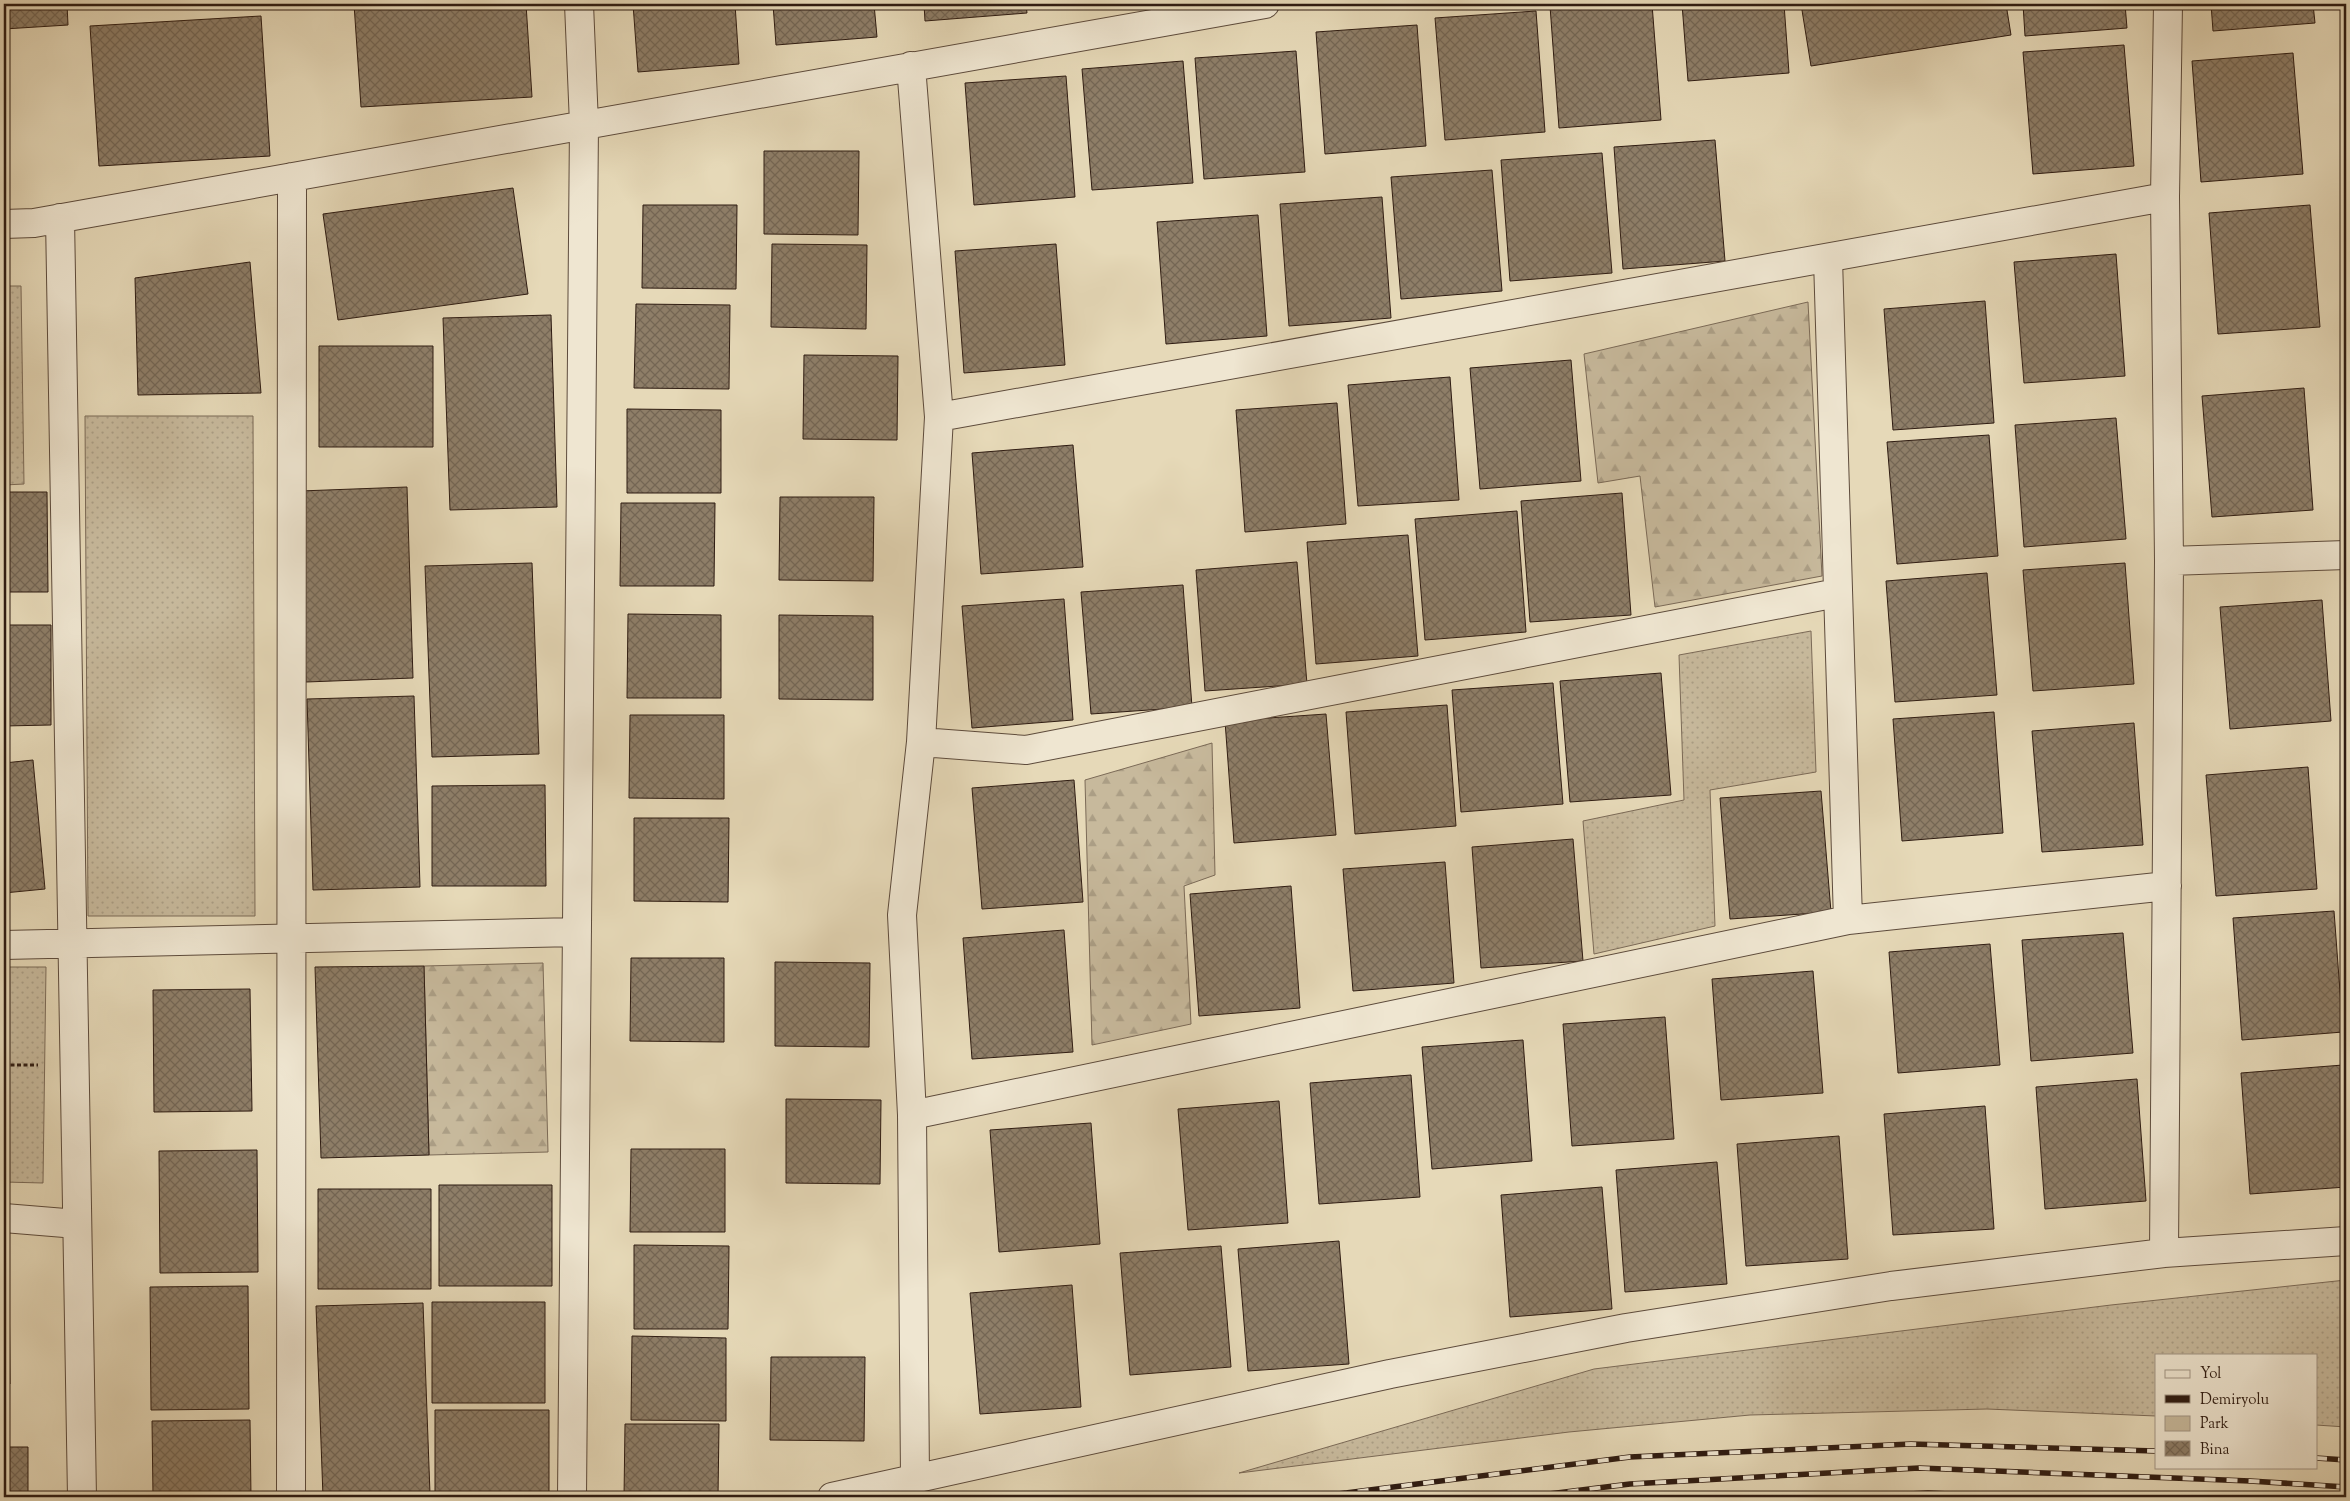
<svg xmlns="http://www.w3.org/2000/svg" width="2350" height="1501" viewBox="0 0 2350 1501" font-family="'Sorts Mill Goudy',serif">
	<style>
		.green { fill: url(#green-dots); stroke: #7b6a57 }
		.forest { fill: url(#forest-firs); stroke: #7b6a57 }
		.building { fill: url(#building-cross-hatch); stroke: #2f1c12 }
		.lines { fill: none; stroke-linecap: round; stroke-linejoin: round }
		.street-casing { stroke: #5d4b3c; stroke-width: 30 }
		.path { stroke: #2f1c12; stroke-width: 3; stroke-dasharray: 4 2.5; stroke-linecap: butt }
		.street { stroke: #efe6d1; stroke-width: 28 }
		.rail-casing { stroke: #2f1c12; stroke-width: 5.5 }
		.rail { stroke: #efe6d1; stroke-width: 4; stroke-dasharray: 11; stroke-linecap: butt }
	</style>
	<defs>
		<pattern id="green-dots" width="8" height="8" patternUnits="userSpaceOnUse" patternTransform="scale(1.25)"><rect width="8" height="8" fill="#c7b99c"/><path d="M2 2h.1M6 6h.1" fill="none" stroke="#ab9e85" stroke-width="1.8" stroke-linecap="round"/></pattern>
		<pattern id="forest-firs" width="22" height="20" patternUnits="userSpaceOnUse" patternTransform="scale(1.25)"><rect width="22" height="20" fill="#c7b99c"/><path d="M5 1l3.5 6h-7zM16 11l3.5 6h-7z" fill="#ab9e85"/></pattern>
		<pattern id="building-cross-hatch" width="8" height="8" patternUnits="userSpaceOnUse" patternTransform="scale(1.25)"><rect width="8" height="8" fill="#8e7e68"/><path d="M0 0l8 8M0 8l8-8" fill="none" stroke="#746654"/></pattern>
	</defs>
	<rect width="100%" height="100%" fill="#e6d9b8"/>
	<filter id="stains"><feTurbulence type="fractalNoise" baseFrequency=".004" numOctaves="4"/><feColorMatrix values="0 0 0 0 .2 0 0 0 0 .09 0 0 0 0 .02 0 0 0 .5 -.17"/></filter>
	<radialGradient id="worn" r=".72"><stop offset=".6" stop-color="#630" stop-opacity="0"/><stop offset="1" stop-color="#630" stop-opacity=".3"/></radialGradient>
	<path class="green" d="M4,286H21L24,484L4,485Z
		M85,416H253L255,916H88Z
		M1811,631L1816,772L1710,790L1715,926L1594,954L1583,821L1684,800L1679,655Z
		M4,967H46L43,1183L4,1182Z
		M2346,1280V1427L2316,1425V1355H2156V1416L1987,1409L1750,1415L1569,1432L1239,1473L1594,1369L2111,1305Z"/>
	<path class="forest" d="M1808,302L1822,576L1655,607L1640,476L1598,483L1584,354Z
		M1212,743L1215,875L1184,886L1191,1024L1092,1045L1085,780Z
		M543,963L548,1152L429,1155L424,966Z"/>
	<path class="building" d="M4,4H67L68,25L4,29Z
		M354,4H526L532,97L361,107Z
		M633,4H735L739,64L638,72Z
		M773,4H874L877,37L776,45Z
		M924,4H1026L1027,13L925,21Z
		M1584,4H1652L1661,120L1559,128L1550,6Z
		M1682,4H1784L1789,73L1688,81Z
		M1801,4H2006L2011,35L1811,66Z
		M2023,4H2125L2127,28L2025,36Z
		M2211,4H2313L2315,23L2213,31Z
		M1536,11L1545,132L1445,140L1435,18Z
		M261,16L270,156L99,166L90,26Z
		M1417,25L1426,146L1325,154L1316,32Z
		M2124,45L2134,166L2033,174L2023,52Z
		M1296,51L1305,172L1204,179L1195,58Z
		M2293,53L2303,174L2201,182L2192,61Z
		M1183,61L1193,183L1092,190L1082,69Z
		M2341,68H2346V140Z
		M1066,76L1075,197L974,205L965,83Z
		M1715,140L1725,261L1623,269L1614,147Z
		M764,151H859L858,235L764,234Z
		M1602,153L1612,273L1510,281L1501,160Z
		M1492,170L1502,291L1401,299L1391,177Z
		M513,188L528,294L338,320L323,214Z
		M1382,197L1391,318L1289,326L1280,204Z
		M643,205H737L736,289L642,288Z
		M2310,205L2320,327L2218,334L2209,213Z
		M1258,215L1267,336L1166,344L1157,222Z
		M772,244L867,245L866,329L771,327Z
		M1056,244L1065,365L964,373L955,251Z
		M2116,254L2125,376L2024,383L2014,262Z
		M250,262L261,393L138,395L135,278Z
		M1985,301L1994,423L1893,430L1884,309Z
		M636,304L730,305L729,389L634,388Z
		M551,315L557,507L450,510L443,318Z
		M319,346H433V447H319Z
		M804,355L898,356L897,440L803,439Z
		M1571,360L1581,481L1480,489L1470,368Z
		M1450,377L1459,500L1358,506L1348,385Z
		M2304,388L2313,510L2212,517L2202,396Z
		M1337,403L1346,524L1245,532L1236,410Z
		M627,409L721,410V493H627Z
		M2116,418L2126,539L2024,547L2015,425Z
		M1989,435L1998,556L1897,564L1887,442Z
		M1073,445L1083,567L981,574L972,453Z
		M407,487L413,678L306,682L300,491Z
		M4,492H47L48,592H4Z
		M1622,493L1631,615L1530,622L1521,501Z
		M780,497H874L873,581L779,580Z
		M621,503H715L714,586H620Z
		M1517,511L1526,632L1425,640L1415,519Z
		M1408,535L1418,656L1316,664L1307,542Z
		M1297,562L1307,684L1205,691L1196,570Z
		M532,563L539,754L432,757L425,566Z
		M2125,563L2134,684L2033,691L2023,570Z
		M1987,573L1997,695L1895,702L1886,581Z
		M1183,585L1192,707L1091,714L1081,592Z
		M1064,599L1073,720L972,728L962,606Z
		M2322,600L2331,721L2230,729L2220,607Z
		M628,614L721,615V698H627Z
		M779,615L873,616V700L779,699Z
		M4,625H51V725L4,726Z
		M1661,673L1671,795L1570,802L1560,681Z
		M1553,683L1563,804L1461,812L1452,690Z
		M414,696L420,887L313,890L307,699Z
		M1447,705L1456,826L1355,834L1346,712Z
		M1994,712L2003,833L1902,841L1893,719Z
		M1326,714L1336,835L1234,843L1225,721Z
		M630,715H724V799L629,798Z
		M2134,723L2143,845L2042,852L2032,731Z
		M33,760L45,889L4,893V763Z
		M2308,767L2317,889L2216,896L2206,775Z
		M1074,780L1083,902L982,909L972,788Z
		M545,785L546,886H432V786Z
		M1821,791L1831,912L1730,919L1720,798Z
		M634,818H729L728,902L634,901Z
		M1573,839L1583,961L1481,968L1472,847Z
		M1445,862L1454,983L1353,991L1343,869Z
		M1291,886L1300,1008L1199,1016L1190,894Z
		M2334,911L2343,1032L2242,1040L2233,918Z
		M1064,930L1073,1052L972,1059L963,938Z
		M2123,933L2133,1053L2031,1061L2022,940Z
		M1990,944L2000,1065L1898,1073L1889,952Z
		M631,958H724V1042L630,1041Z
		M775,962L870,963L869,1047L775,1046Z
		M424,966L429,1155L321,1158L315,967Z
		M1813,971L1823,1093L1721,1100L1712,979Z
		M250,989L252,1111L154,1112L153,990Z
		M1665,1017L1674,1139L1572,1146L1563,1024Z
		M1523,1040L1532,1161L1432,1169L1422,1047Z
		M2343,1065L2346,1114V1187L2250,1194L2241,1073Z
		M1411,1075L1420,1197L1319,1204L1310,1083Z
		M2137,1079L2146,1201L2045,1209L2036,1087Z
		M786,1099L881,1100L880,1184L786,1183Z
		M1279,1101L1288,1223L1188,1230L1178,1109Z
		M1985,1106L1994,1229L1893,1235L1884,1114Z
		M1091,1123L1100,1244L999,1252L990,1130Z
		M1839,1136L1848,1259L1746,1266L1737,1144Z
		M631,1149H725V1232H630Z
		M257,1150L258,1272L160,1273L159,1151Z
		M1717,1162L1727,1284L1625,1292L1616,1170Z
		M439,1185H552V1286H439Z
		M1602,1187L1612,1309L1510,1317L1501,1195Z
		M318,1189H431V1289H318Z
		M1339,1241L1349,1364L1248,1371L1238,1249Z
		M634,1245L729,1246L728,1329H634Z
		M1221,1246L1231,1367L1130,1375L1120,1253Z
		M4,1262H9L10,1384H4Z
		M1072,1285L1081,1407L980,1414L970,1293Z
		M248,1286L249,1409L151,1410L150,1287Z
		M432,1302H545V1403H432Z
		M423,1303L430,1494L323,1497L316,1306Z
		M632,1336L726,1338V1421L631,1420Z
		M771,1357H865L864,1441L770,1440Z
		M435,1410H549V1497H435Z
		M250,1420L251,1497H153L152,1421Z
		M625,1424H719L718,1497H624Z
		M4,1447H28V1497H4Z"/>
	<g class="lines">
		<defs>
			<path id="street" d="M911,66L939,417L921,742L902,915L912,1115L915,1478
				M60,218L82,1497
				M4,224L34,223L1265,4
				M1828,259L1848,920
				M939,417L2165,197
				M2169,561L2346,555
				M921,742L1026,750L1837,593
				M4,945L577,932
				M912,1115L1848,920L2167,886
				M4,1218L77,1224
				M2164,1253L2169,561L2165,197L2168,4
				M291,1497L292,177
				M572,1497L584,124L579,4
				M832,1497L1390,1374L1626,1328L1891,1286L2164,1253L2346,1241"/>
		</defs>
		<use href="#street" class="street-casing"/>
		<path class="path" d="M4,1065H38"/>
		<use href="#street" class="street"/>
		<defs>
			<path id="rail" d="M2316,1458L2346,1460
				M1314,1497L1630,1457L1911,1444L2156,1451
				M1524,1497L1630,1484L1919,1468L2250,1481L2346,1487
				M1851,1497L1928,1493L2017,1497"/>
		</defs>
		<use href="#rail" class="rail-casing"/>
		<use href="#rail" class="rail"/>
	</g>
	<rect width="2350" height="1501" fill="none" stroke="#e6d9b8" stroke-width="20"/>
	<rect x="5" y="5" width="2340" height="1491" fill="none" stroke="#2f1c12" stroke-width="2.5"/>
	<rect x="10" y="10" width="2330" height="1481" fill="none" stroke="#2f1c12"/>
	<rect x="2155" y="1354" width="162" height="115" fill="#efe6d1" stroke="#a29585"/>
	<rect x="2165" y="1370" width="25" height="8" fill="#efe6d1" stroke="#a29585"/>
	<text x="2200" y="1378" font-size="15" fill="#2f1c12">Yol</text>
	<rect x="2165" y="1395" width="25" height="8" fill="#2f1c12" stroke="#a29585"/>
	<text x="2200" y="1404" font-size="15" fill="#2f1c12">Demiryolu</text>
	<rect x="2165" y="1416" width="25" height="15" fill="#c7b99c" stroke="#a29585"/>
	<text x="2200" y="1428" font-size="15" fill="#2f1c12">Park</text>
	<rect x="2165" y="1441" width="25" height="15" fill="url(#building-cross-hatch)" stroke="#a29585"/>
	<text x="2200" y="1454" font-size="15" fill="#2f1c12">Bina</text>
	<rect width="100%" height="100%" filter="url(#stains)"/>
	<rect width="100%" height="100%" fill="url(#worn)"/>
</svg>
